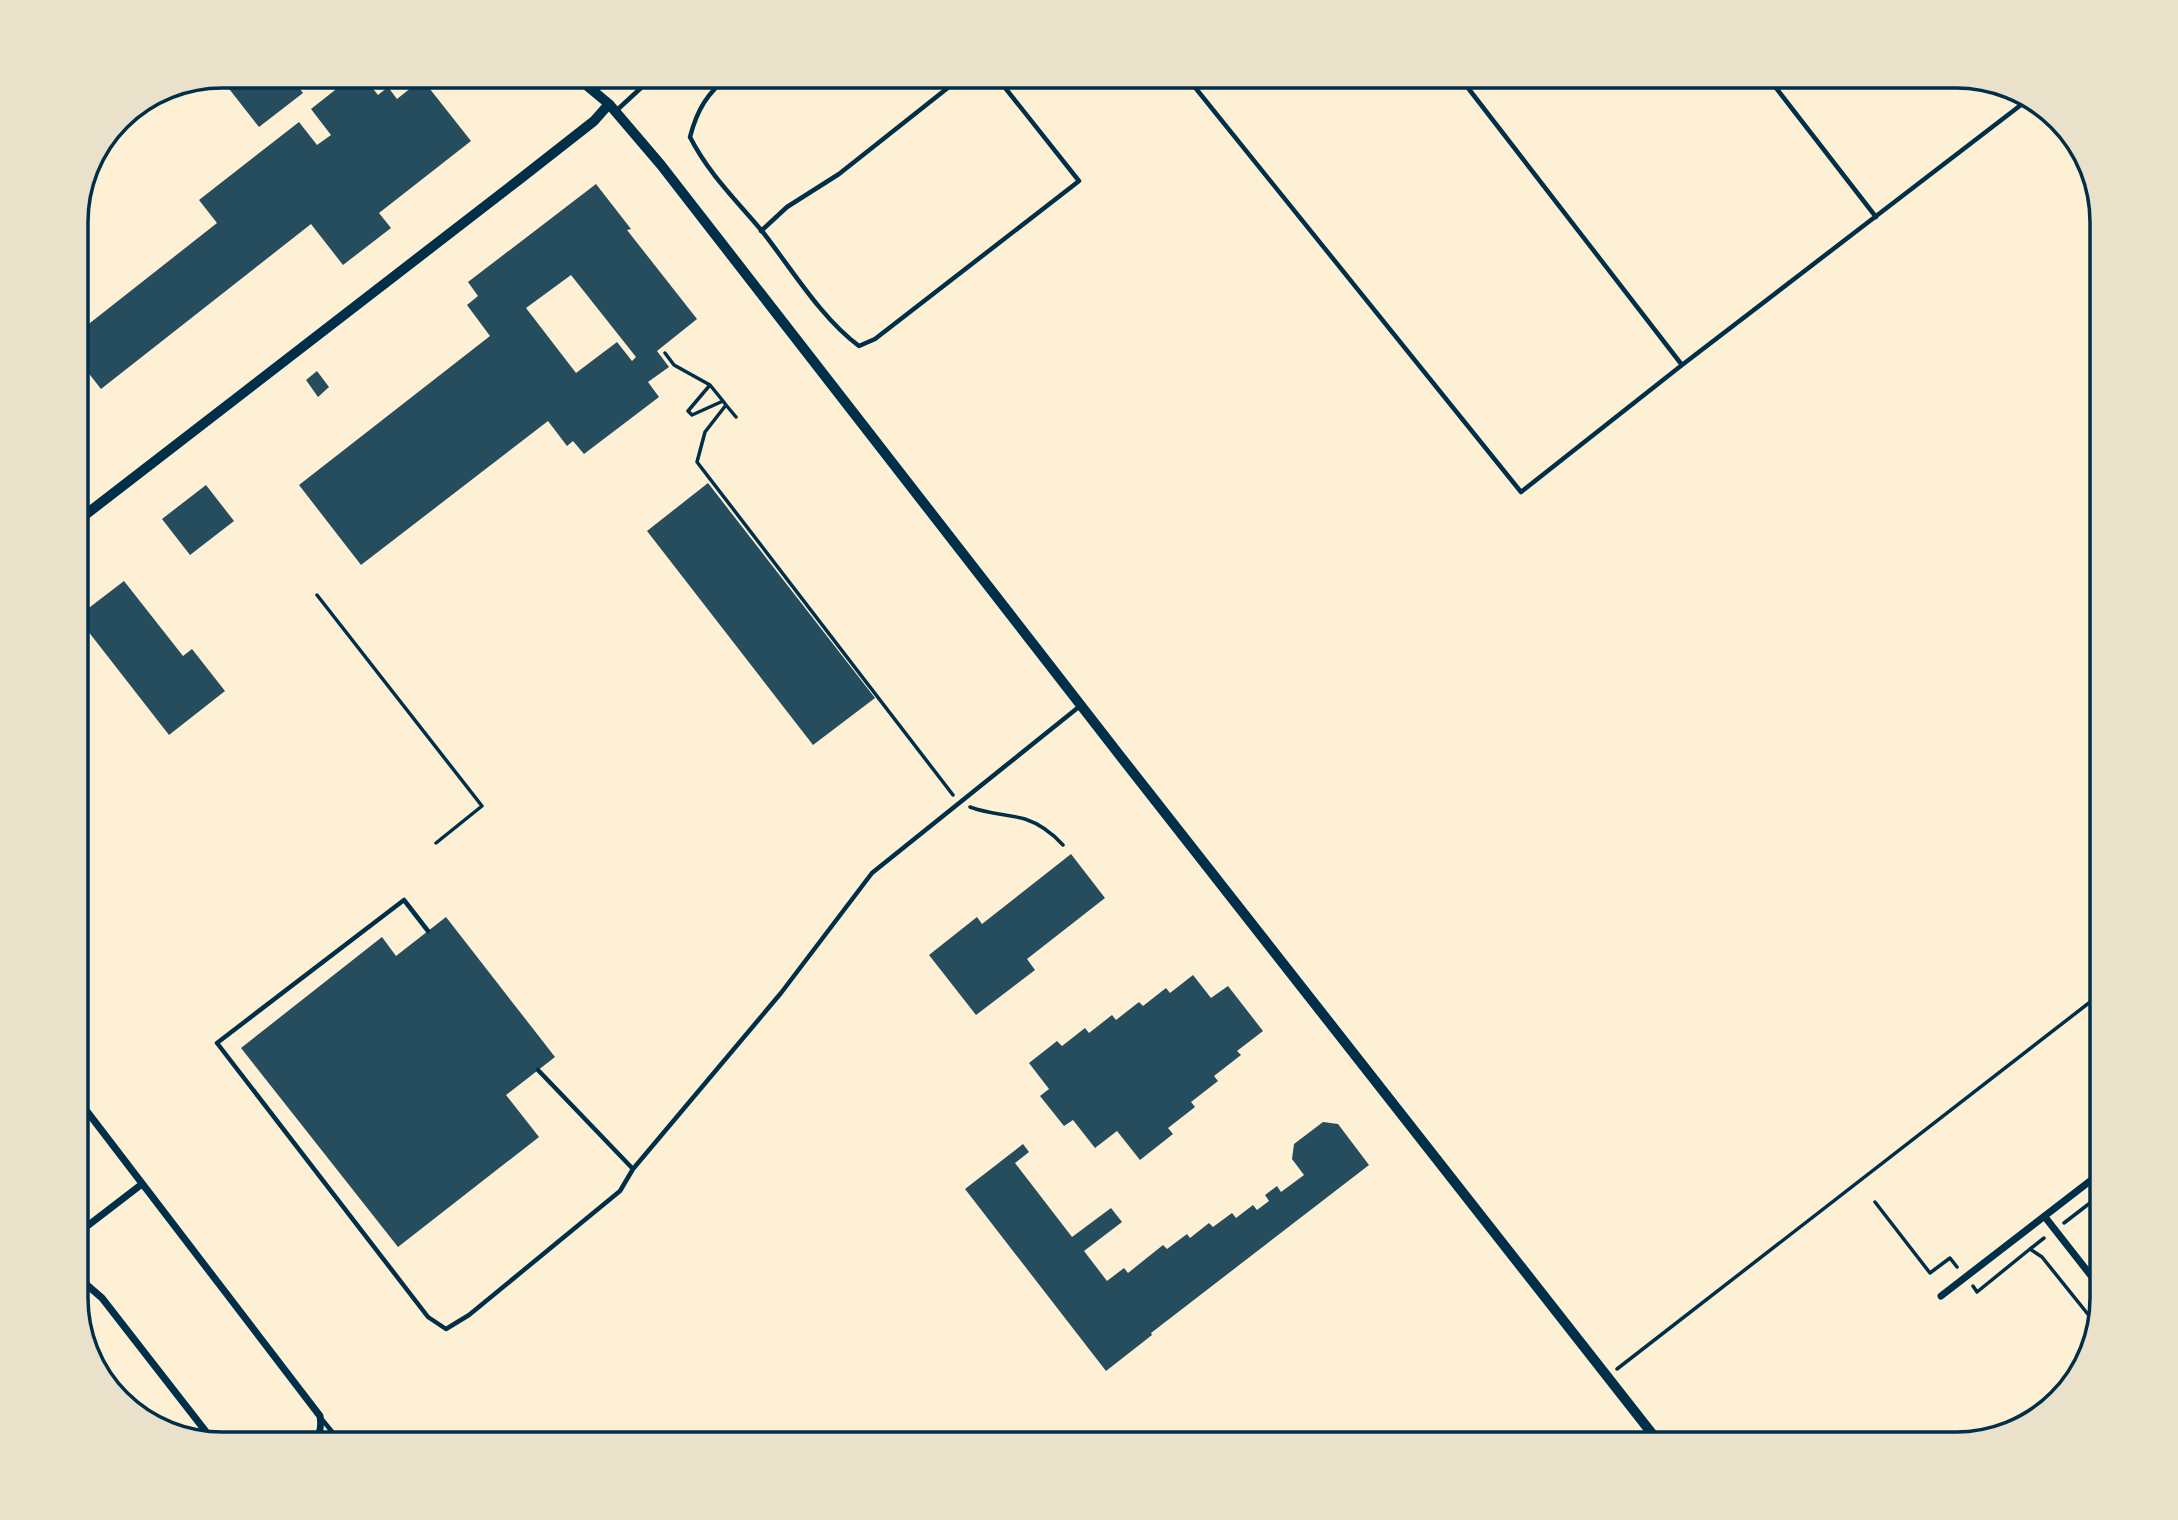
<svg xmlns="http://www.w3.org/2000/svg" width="2178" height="1520" viewBox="0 0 2178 1520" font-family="Helvetica,sans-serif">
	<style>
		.building { fill: #264d5e; fill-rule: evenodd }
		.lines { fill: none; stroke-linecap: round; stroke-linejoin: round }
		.path { stroke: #003049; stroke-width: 3.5 }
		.service { stroke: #003049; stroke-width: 4.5 }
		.minor { stroke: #003049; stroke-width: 7 }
		.tertiary { stroke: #003049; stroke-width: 10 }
		.rim { fill: none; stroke: #003049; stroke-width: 3.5 }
	</style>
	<rect width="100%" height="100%" fill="#fdf0d5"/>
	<path class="building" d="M222,75H290L303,93L259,127L219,76Z
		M354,75H362L378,95L388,87L397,99L422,79L471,141L379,213L391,228L343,265L311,224L101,389L76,357V334L217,223L199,200L299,122L317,145L331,135L311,109Z
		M596,184L631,229L627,230L697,319L657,351L669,367L648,382L659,397L584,454L573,441L567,446L548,421L361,565L299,485L490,336L467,305L478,296L468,282ZM571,275L636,357L632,361L617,342L576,373L526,308Z
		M317,371L329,387L318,397L306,380Z
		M708,483L875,698L813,745L647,531Z
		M206,485L234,521L190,555L162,519Z
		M124,581L183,656L192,649L225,691L169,735L77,617Z
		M1071,854L1105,898L1027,959L1035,970L976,1015L929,955L977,917L982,924Z
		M446,917L555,1057L506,1095L539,1137L398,1247L241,1048L382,937L396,956Z
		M1193,975L1211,998L1228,986L1263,1031L1237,1051L1241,1055L1214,1076L1218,1081L1191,1102L1195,1107L1168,1128L1173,1134L1140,1160L1117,1131L1095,1148L1073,1120L1064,1126L1040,1096L1049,1089L1029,1063L1057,1041L1062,1046L1085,1028L1089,1033L1112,1015L1116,1020L1139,1002L1143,1006L1166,988L1170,993Z
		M1323,1122L1338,1124L1369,1165L1151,1333L1152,1335L1106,1371L965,1189L1023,1144L1029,1152L1015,1163L1072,1237L1111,1208L1122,1222L1084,1251L1107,1281L1124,1268L1128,1273L1163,1245L1167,1249L1187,1234L1190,1238L1209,1223L1213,1227L1232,1213L1236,1218L1253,1205L1257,1210L1269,1201L1265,1195L1277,1186L1281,1192L1304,1175L1292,1159L1294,1144Z"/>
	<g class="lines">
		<path class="path" d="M665,353L674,365L710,385L688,411L692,415L723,401L726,405L705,432L697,462L953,795
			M710,385L723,401
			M726,405L736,417
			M317,595L482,806L436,843
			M970,807C988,814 1007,814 1025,819C1040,824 1053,834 1063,845
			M1875,1202L1930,1273L1950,1258L1957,1267
			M2064,1223L2103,1193
			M2044,1238L2030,1249L2042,1257L2095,1323
			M1973,1286L1977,1292L2030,1249
			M1617,1369L2103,992"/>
		<path class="service" d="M730,75C707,93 697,110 690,137C708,173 737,201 762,231C791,268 821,318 859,346L875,339L1079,181L995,75
			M1185,75L1521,492L1682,365L2030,98
			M1458,75L1682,365
			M1766,75L1876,217
			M596,91L610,75
			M617,110L655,75
			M761,231L787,207L839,174L964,75
			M428,931L404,900L217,1043L428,1317L446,1329L469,1315L620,1191L633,1169L538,1070
			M633,1169L781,993L872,873L1080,706
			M320,1417L343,1445"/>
		<path class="minor" d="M76,1097L320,1416C322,1428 320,1437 310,1445
			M2045,1217L2103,1291
			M76,1238L86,1227L142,1184
			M76,1278L80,1279L102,1298L214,1442
			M1941,1296L2103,1171"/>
		<path class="tertiary" d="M574,75L609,104L661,165L1121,757L1661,1445
			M76,522L520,179L594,121L609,104"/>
	</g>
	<path d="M0 0H2178V1520H0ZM222 88H1956A134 134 0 0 1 2090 222V1298A134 134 0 0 1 1956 1432H222A134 134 0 0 1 88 1298V222A134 134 0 0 1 222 88Z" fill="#e9e1ca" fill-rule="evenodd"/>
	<path class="rim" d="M222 88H1956A134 134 0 0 1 2090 222V1298A134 134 0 0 1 1956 1432H222A134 134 0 0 1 88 1298V222A134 134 0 0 1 222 88Z"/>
</svg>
